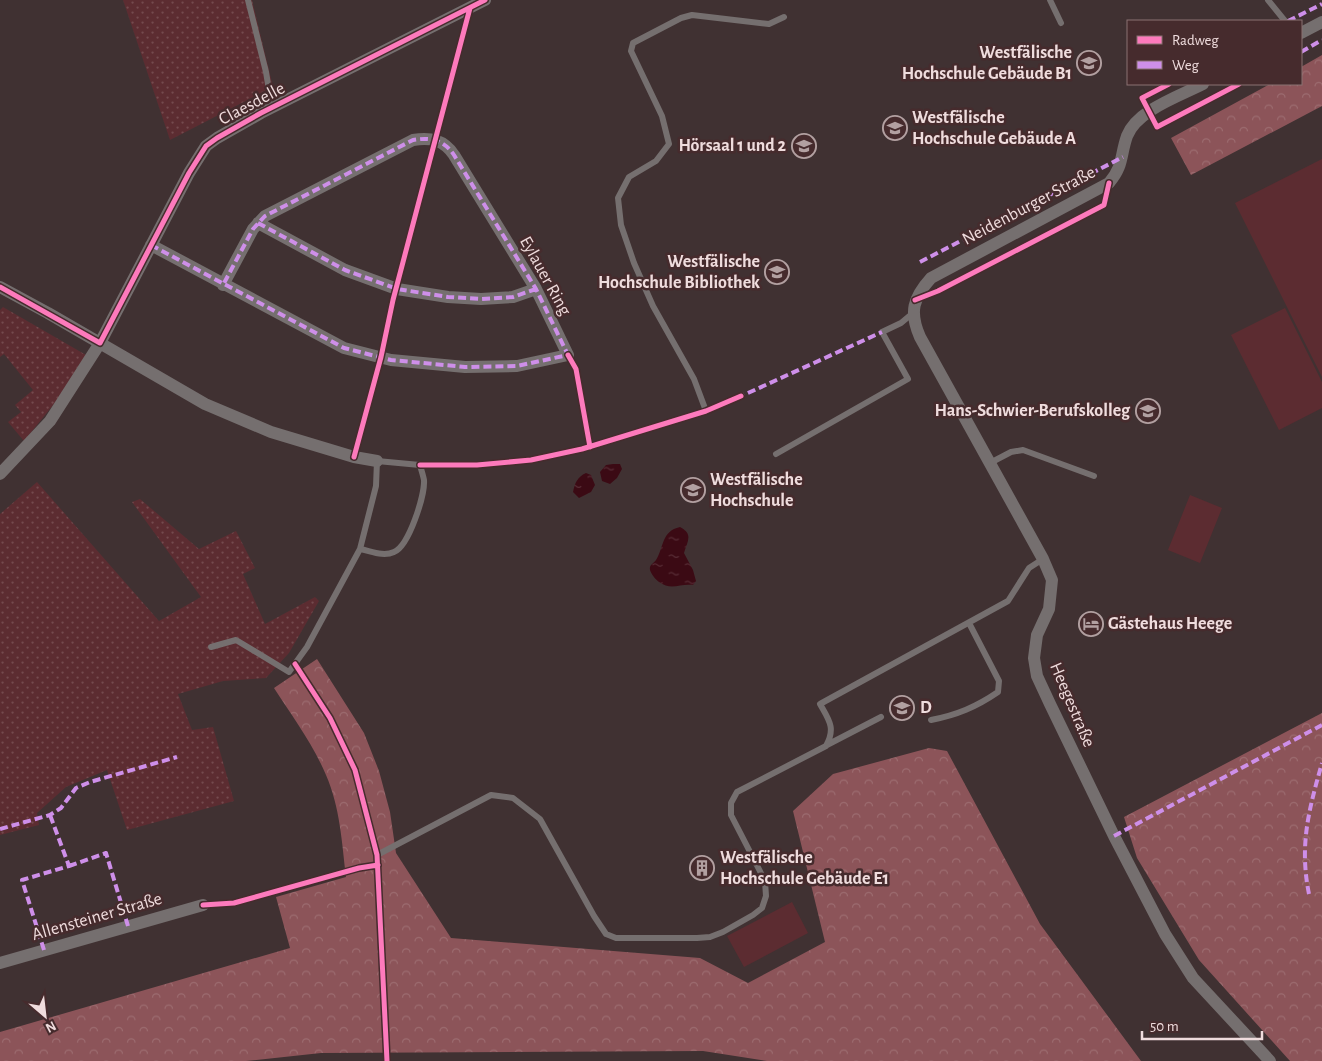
<svg xmlns="http://www.w3.org/2000/svg" width="1322" height="1061" viewBox="0 0 1322 1061" font-family="'Alegreya Sans',sans-serif">
	<style>
		.grass { fill: url(#grass-dots) }
		.forest { fill: url(#forest-crowns) }
		.park { fill: #5c2c31 }
		.water { fill: url(#water-ripples) }
		.lines { fill: none; stroke-linecap: round; stroke-linejoin: round }
		.lane { stroke: #756f6f; stroke-width: 6 }
		.street { stroke: #756f6f; stroke-width: 12 }
		.quiet { stroke: #ce8fe9; stroke-width: 4; stroke-dasharray: 8 4; stroke-linecap: butt }
		.cycleway-casing { stroke: #462b2d; stroke-width: 8 }
		.cycleway { stroke: #fd7abc; stroke-width: 5 }
		.labels { text-anchor: middle; dominant-baseline: central; stroke-width: 5; stroke-linejoin: round; paint-order: stroke }
		.poi-label { font-size: 18px; font-weight: bold; fill: #efdcdd; stroke: #462b2d; text-anchor: start }
		.street-label { font-size: 18px; fill: #efdcdd; stroke: #462b2d }
	</style>
	<defs>
		<pattern id="grass-dots" width="8" height="8" patternUnits="userSpaceOnUse" patternTransform="scale(1.25)"><rect width="8" height="8" fill="#5c2c31"/><path d="M2 2h.1M6 6h.1" fill="none" stroke="#744a4e" stroke-width="1.8" stroke-linecap="round"/></pattern>
		<pattern id="forest-crowns" width="20" height="18" patternUnits="userSpaceOnUse" patternTransform="scale(1.25)"><rect width="20" height="18" fill="#8c5459"/><path d="M2 6a3 3 0 1 1 6 0M12 15a3 3 0 1 1 6 0" fill="none" stroke="#9c6c70"/></pattern>
		<pattern id="water-ripples" width="26" height="14" patternUnits="userSpaceOnUse" patternTransform="scale(1.25)"><rect width="26" height="14" fill="#3b0a14"/><path d="M2 4q2-2 4 0t4 0M15 11q2-2 4 0t4 0" fill="none" stroke="#582d36"/></pattern>
	</defs>
	<rect width="100%" height="100%" fill="#403132"/>
	<path class="grass" d="M123,0H252L273,87L170,140Z
		M3,307L86,355L58,399L24,441L8,422L21,412L15,405L33,390L4,354L0,357V310Z
		M37,482L159,621L201,597L132,502L140,499L199,549L236,531L255,568L243,574L265,624L315,597L319,601L289,653L266,678L223,681L178,694L192,730L213,727L234,801L127,830L107,770L66,787L37,813L39,825L0,835V514Z"/>
	<path class="forest" d="M1322,55V106L1191,175L1171,138L1270,84H1301V67Z
		M317,659L364,733L379,771L390,812L396,853L451,938L700,958L748,983L825,942L793,811L833,774L929,748L947,751L1040,924L1141,1061H767L703,1051L321,1053L246,1061H0V1032L290,948L276,897L346,877C342,843 340,807 326,775C313,744 292,716 274,688Z
		M1322,713V1061H1290L1199,960L1137,858L1124,817Z"/>
	<path class="park" d="M1322,159V377L1235,203Z
		M1285,308L1322,382V408L1279,430L1231,335Z
		M1190,495L1222,508L1200,563L1168,550Z
		M792,902L808,933L744,967L727,936Z"/>
	<path class="water" d="M613,464H620L622,469L617,478L610,484L602,481L600,472L606,465Z
		M586,473L591,475L595,485L591,492L579,498L573,492C575,483 577,477 586,473Z
		M680,527C694,534 687,542 684,553L693,570L696,581L693,585C681,583 671,591 659,582C656,580 651,574 650,570C649,565 653,564 656,560C664,548 661,531 680,527Z"/>
	<g class="lines">
		<path class="lane" d="M248,0L266,72L272,108
			M1050,0L1061,23
			M1268,0L1285,21
			M706,411L694,379L653,306L634,263L621,225L618,198L629,177L656,161L669,144L662,116L631,51L633,43L681,18L692,15L769,24L784,17
			M776,454L908,379L882,332L901,323L913,313
			M990,463L1011,452L1023,450L1094,476
			M211,647L236,640L289,672L307,647L360,549L376,486L377,461L420,465C421,469 423,475 424,480C425,495 409,546 394,552C383,557 371,551 360,549
			M931,720C957,715 976,707 998,692L999,681L969,623
			M827,745L881,717
			M377,855L491,795L513,798L540,819L594,916L606,934L616,938H697L710,937L723,932L753,915L762,908L766,896L765,881L731,815V803L737,792L826,746C836,728 829,720 820,704L1008,601L1029,568L1043,559"/>
		<path class="street" d="M1301,33L1322,22
			M1203,84C1180,96 1137,110 1127,136C1120,156 1124,165 1109,183L931,278C913,298 909,312 920,337L1043,559L1052,580L1049,609L1037,635L1034,658L1037,676L1050,704L1114,836L1165,934L1193,978L1270,1061
			M258,223L345,270L397,289L448,297L481,299L513,297L536,289
			M151,245L344,348L391,360L465,367L517,366L568,355L536,289L454,155C444,140 431,137 413,140L265,216L253,229L223,285
			M0,287L48,313L205,404L271,432L354,457L377,461
			M0,474L50,421L100,343L189,173L206,146L217,138L261,113L485,0
			M0,963L203,905"/>
		<path class="quiet" d="M1288,21L1322,4
			M1301,52L1322,40
			M258,223L345,270L397,289L448,297L481,299L513,297L536,289
			M151,245L344,348L391,360L465,367L517,366L568,355L536,289L454,155C444,140 431,137 413,140L265,216L253,229L223,285
			M920,262L1123,157
			M737,398L882,332
			M0,829L50,815L61,808L76,788L90,782L177,757
			M1114,836L1322,725
			M69,866L106,853L128,926
			M1309,894C1299,845 1309,809 1322,763
			M44,950L22,880L69,866L50,815"/>
		<defs>
			<path id="cycleway" d="M1169,84L1142,98L1157,127L1239,84
				M0,287L100,343L189,173L206,146L217,138L261,113L485,0
				M915,300L938,291L1104,205L1109,183
				M568,355L576,369L590,447
				M354,457L381,357L393,300L470,8
				M420,465H477L531,460L582,449L706,411L741,396
				M295,664L330,718L355,770L377,855L387,1061
				M203,905L234,903L359,868L378,865"/>
		</defs>
		<use href="#cycleway" class="cycleway-casing"/>
		<use href="#cycleway" class="cycleway"/>
	</g>
	<defs>
		<symbol id="university-ring" viewBox="-11 -11 22 22"><circle r="9.5" fill="#462b2d" stroke="#b2a0a1" stroke-width="1.5"/><path d="M0-5L7-2L0 1L-7-2ZM-4 1L0 2.5L4 1V4Q0 6-4 4Z" fill="#b2a0a1"/></symbol>
		<symbol id="school-ring" viewBox="-11 -11 22 22"><circle r="9.5" fill="#462b2d" stroke="#b2a0a1" stroke-width="1.5"/><path d="M0-5L7-2L0 1L-7-2ZM-4 1L0 2.5L4 1V4Q0 6-4 4Z" fill="#b2a0a1"/></symbol>
		<symbol id="hotel-ring" viewBox="-11 -11 22 22"><circle r="9.5" fill="#462b2d" stroke="#b2a0a1" stroke-width="1.5"/><path d="M-6-4.5h1.5V1H6V5H4.5V3h-9V5H-6ZM-4 0a1.8 1.8 0 1 1 3.6 0ZM.5 0V-2.5h3Q6-2.5 6 0Z" fill="#b2a0a1"/></symbol>
		<symbol id="building-ring" viewBox="-11 -11 22 22"><circle r="9.5" fill="#462b2d" stroke="#b2a0a1" stroke-width="1.5"/><path d="M-4-6H4V6H1V3H-1V6H-4ZM-2.5-4.3h1.7v1.8h-1.7ZM.8-4.3h1.7v1.8H.8ZM-2.5-1h1.7V.8h-1.7ZM.8-1h1.7V.8H.8Z" fill="#b2a0a1"/></symbol>
	</defs>
	<g fill-rule="evenodd">
		<use href="#university-ring" x="1075" y="49" width="28" height="28"/>
		<use href="#university-ring" x="881" y="114" width="28" height="28"/>
		<use href="#university-ring" x="790" y="132" width="28" height="28"/>
		<use href="#university-ring" x="763" y="258" width="28" height="28"/>
		<use href="#school-ring" x="1134" y="397" width="28" height="28"/>
		<use href="#university-ring" x="679" y="476" width="28" height="28"/>
		<use href="#hotel-ring" x="1077" y="610" width="28" height="28"/>
		<use href="#university-ring" x="888" y="694" width="28" height="28"/>
		<use href="#building-ring" x="688" y="854" width="28" height="28"/>
	</g>
	<g class="labels">
		<g class="poi-label">
			<text x="1072" y="53" text-anchor="end">Westfälische<tspan x="1072" dy="21">Hochschule Gebäude B1</tspan></text>
			<text x="912" y="118">Westfälische<tspan x="912" dy="21">Hochschule Gebäude A</tspan></text>
			<text x="786" y="146" text-anchor="end">Hörsaal 1 und 2</text>
			<text x="760" y="262" text-anchor="end">Westfälische<tspan x="760" dy="21">Hochschule Bibliothek</tspan></text>
			<text x="1130" y="411" text-anchor="end">Hans-Schwier-Berufskolleg</text>
			<text x="710" y="480">Westfälische<tspan x="710" dy="21">Hochschule</tspan></text>
			<text x="1108" y="624">Gästehaus Heege</text>
			<text x="920" y="708">D</text>
			<text x="720" y="858">Westfälische<tspan x="720" dy="21">Hochschule Gebäude E1</tspan></text>
		</g>
		<g class="street-label">
			<text transform="translate(252 104) rotate(-28)">Claesdelle</text>
			<text transform="translate(1029 206) rotate(-28)">Neidenburger Straße</text>
			<text transform="translate(545 276) rotate(61)">Eylauer Ring</text>
			<text transform="translate(1072 705) rotate(67)">Heegestraße</text>
			<text transform="translate(97 917) rotate(-16)">Allensteiner Straße</text>
		</g>
	</g>
	<rect x="1127" y="20" width="175" height="65" fill="#462b2d" stroke="#8a7273"/>
	<rect x="1137" y="36" width="25" height="8" fill="#fd7abc" stroke="#8a7273"/>
	<text x="1172" y="45" font-size="15" fill="#efdcdd">Radweg</text>
	<rect x="1137" y="61" width="25" height="8" fill="#ce8fe9" stroke="#8a7273"/>
	<text x="1172" y="70" font-size="15" fill="#efdcdd">Weg</text>
	<g transform="translate(45 1016) rotate(152)" stroke="#462b2d" stroke-width="4" paint-order="stroke">
	<path d="M0-4L9 19L0 12L-9 19Z" fill="#efdcdd"/>
	<text y="-8" font-size="14" font-weight="bold" text-anchor="middle" fill="#efdcdd">N</text>
	</g>
	<path d="M1142 1031v8h120v-8" fill="none" stroke="#efdcdd" stroke-width="2.5"/>
	<text x="1150" y="1031" font-size="15" fill="#efdcdd" stroke="#462b2d" stroke-width="4" paint-order="stroke">50 m</text>
</svg>
